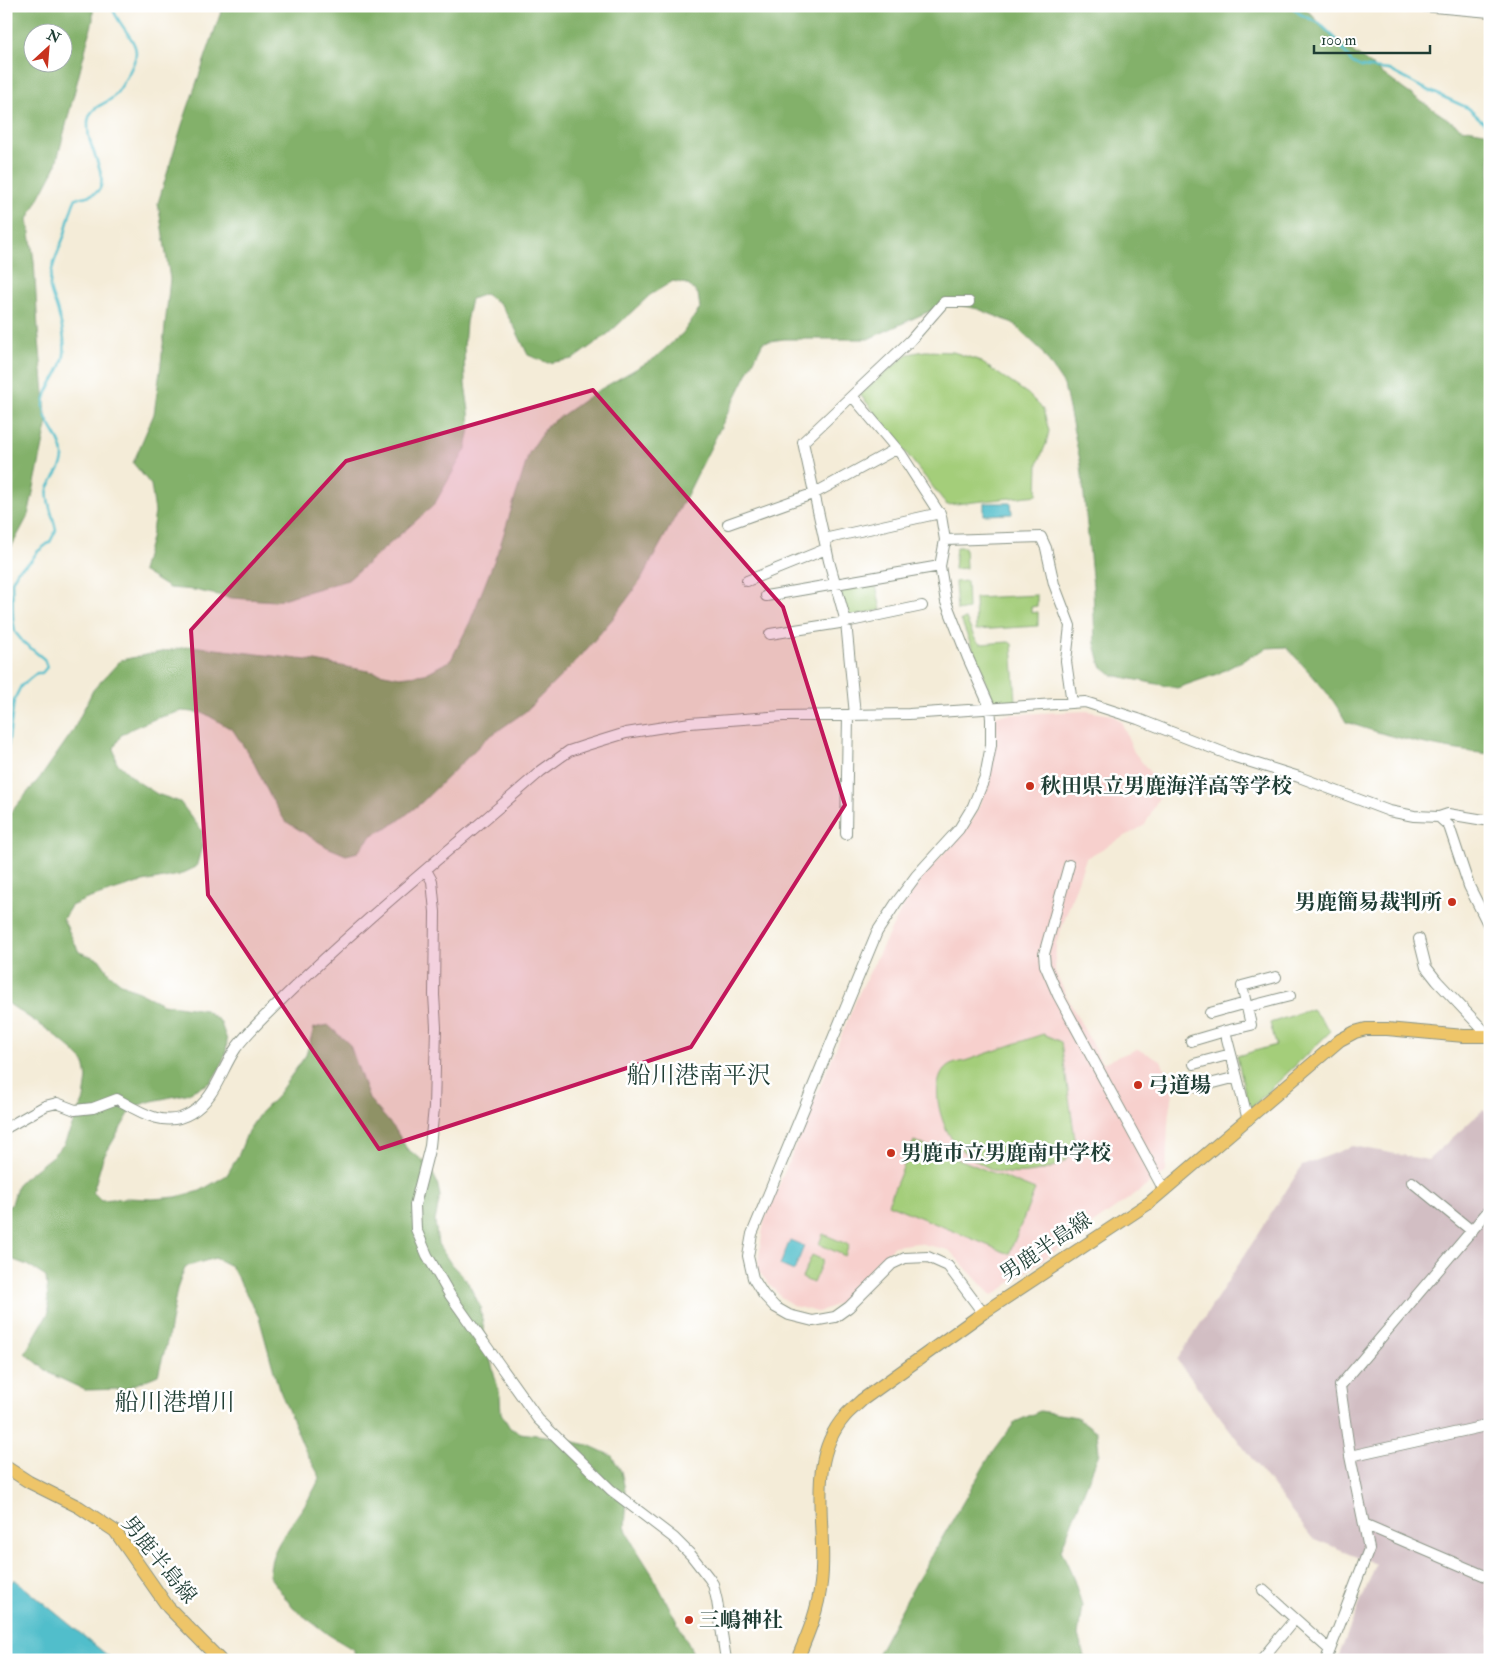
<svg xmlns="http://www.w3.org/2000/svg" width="1496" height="1666" viewBox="0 0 1496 1666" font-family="'IM FELL Double Pica','Noto Serif JP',serif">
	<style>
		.built { fill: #f7d0cd }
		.industrial { fill: #d2bec3 }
		.green { fill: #a4ce7a; stroke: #628657 }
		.forest { fill: #83b16a; stroke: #51774f; fill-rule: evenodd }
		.water { fill: #51becb; stroke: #387e80 }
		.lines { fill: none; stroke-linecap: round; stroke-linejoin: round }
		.stream { stroke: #51becb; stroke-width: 2.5 }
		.minor-casing { stroke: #8a9486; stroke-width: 12 }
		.major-casing { stroke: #8a9486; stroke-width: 14 }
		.minor { stroke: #fff; stroke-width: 10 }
		.major { stroke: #eec569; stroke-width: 12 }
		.marked { fill: #c2185b; fill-opacity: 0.2; stroke: #c2185b; stroke-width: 4; stroke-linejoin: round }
		.poi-dot { fill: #c8321e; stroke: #fff; stroke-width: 2 }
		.labels { text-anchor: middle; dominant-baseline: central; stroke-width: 5; stroke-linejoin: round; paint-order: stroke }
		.poi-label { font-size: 21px; font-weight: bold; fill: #1f3d34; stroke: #fff; text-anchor: start }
		.street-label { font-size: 21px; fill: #1f3d34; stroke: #fff }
		.quarter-label { font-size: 24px; fill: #1f3d34; stroke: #fff }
	</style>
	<rect width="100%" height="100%" fill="#fff"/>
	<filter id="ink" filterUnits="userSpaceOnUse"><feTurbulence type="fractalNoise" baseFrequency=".02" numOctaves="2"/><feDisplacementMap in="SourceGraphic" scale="10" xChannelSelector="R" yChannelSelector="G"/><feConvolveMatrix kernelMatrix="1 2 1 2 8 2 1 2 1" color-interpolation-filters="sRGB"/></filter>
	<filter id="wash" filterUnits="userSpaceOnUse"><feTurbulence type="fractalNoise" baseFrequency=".0096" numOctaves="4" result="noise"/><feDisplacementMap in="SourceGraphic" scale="20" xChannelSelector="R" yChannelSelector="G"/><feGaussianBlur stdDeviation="1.12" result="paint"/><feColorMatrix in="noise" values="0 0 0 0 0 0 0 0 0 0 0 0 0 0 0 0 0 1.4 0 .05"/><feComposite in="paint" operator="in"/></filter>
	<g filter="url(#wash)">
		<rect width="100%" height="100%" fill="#f4ecd8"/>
		<path class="built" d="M1086,711L1112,715L1121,721L1134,752L1163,789L1145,825L1086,858L1056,944L1055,971L1067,997L1102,1063L1137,1049L1161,1060L1173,1093L1168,1124L1166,1172L992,1296L949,1250L918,1243L894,1246L876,1262L842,1302L818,1312L794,1306L781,1297L757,1270L764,1221L859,993L901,910L924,874L954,843L973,820L986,788L996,740V715Z"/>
		<path class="industrial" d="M1483,1110L1490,1115V1660H1337L1376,1564L1312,1538L1177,1360L1302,1166L1353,1146L1428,1160Z"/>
		<path class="green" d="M925,351L953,352L978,360L1028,394L1043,409L1049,431L1046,444L1038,463L1037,495L947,505L860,394L908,354Z
			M956,547H965L966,568L954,569Z
			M875,580L881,610L847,617L839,585Z
			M967,581L968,609L957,611L955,582Z
			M1037,595V606L1031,607V613L1038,612V626L976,630L975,598Z
			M966,619L975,639L980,644L1009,642L1012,644L1016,701L1003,704L992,698L961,620Z
			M1312,1009L1331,1031L1249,1110L1237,1056L1276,1045L1270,1023Z
			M1043,1034L1061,1042L1076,1146C1074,1149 1073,1154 1070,1156C1064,1164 1049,1169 1040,1171C1026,1174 1008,1175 994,1170C980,1165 964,1154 954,1142C941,1125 930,1088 944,1070C949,1064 958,1062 965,1061Z
			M914,1141L1035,1190L1009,1254L888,1204Z
			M823,1234L849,1245L845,1256L819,1244Z
			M812,1255L823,1260L813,1283L802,1278Z"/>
		<path class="forest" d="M6,6H93V20L55,168L28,219L34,261L38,329L47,426L28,516L6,557ZM32,32H62V62H32Z
			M223,6H1303L1337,40L1406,91L1461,128L1490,133V754C1444,750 1389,737 1346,722C1331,693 1308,671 1286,647L1267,648L1217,674L1177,688L1112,675L1101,666L1095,644L1093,586L1081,465L1064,385L1040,349L1013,323L978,309L951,303L923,314L868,339H784L763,342L687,495L641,580L614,617L580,657L526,711L486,739L421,803L397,822L371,836L358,852L346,855L327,847L285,821L270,796L253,761L233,730L204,713L182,711L157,718L133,728L121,735L114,748L116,762L138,782L157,794L180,802L202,831V847L196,867L179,875L138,883L87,899L71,906L63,919L79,952L99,959L109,973L122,984L163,1004L205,1010L220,1021L227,1040L226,1053L221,1066L211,1082L186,1094L152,1101L133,1107L103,1158L93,1192L101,1200L127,1198L153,1199L176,1197L200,1191L227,1175L239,1154L248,1131L261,1112L276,1097L306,1055L314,1028L328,1025L350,1045L369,1099L395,1129L407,1149L428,1164L437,1182L440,1196L435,1221L438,1244L451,1264L467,1281L480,1306L486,1343L500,1396L501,1413L510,1428L520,1433L554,1437L588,1445L612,1456L621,1471L627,1499L625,1527L633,1544L652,1574L692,1651L694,1660H355L354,1650L329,1635L293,1608L269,1576C270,1569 271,1560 274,1553C286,1526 309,1505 320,1477L305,1450L278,1386L259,1317L231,1266L215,1258L185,1267L177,1289L168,1338L158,1375L124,1389L85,1390L51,1374L25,1353L49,1312L46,1277L27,1265L6,1257V1208L12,1204L18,1183L51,1157L64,1144L84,1099L87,1078L84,1062L71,1049L51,1032L6,1002V818L43,774L73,731L93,690L121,660L191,646L315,661L400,677L425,674L451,660L470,622L500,546L529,453L547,426L594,393L655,358L683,333L700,308L698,294L687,284L673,281L650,295L609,333L573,359L548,363L528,355L515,328L501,305L485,294L471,299L466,322L464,347L465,384L469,411L470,429L466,449L434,505L348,580L275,601L232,598L194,590L169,588L142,571L151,538L155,512L151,485L133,463L154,414L161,364L170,279L158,203L182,125Z
			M1040,1411L1077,1417L1097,1432L1099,1453L1061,1550L1072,1574L1082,1605L1078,1635L1085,1660H874L917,1581L990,1456L1015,1422Z"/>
		<path class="water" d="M984,503H1011L1012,514L984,515Z
			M790,1240L804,1246L794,1271L780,1265Z
			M14,1579L113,1660H6V1588Z"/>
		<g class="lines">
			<path class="stream" d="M1291,6L1300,14L1319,23L1337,40L1351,62L1361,67L1389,70L1419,86L1468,108L1490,128
				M6,750L8,746L14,700L21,686L37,673H42L47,667L44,659L23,642L15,632L13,618L12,581L18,570L31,561L37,552L50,542L56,530C54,519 45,498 48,489C52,478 64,468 63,455C62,437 44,424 44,407C43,388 62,374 64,355C66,339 61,322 56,306C54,301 51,294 50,288C49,270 59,250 65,234C68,221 70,210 76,198C83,197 93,196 98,191C109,180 91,150 89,137C88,132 88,126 88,122C90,107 101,106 111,99C119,93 136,63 136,53C136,38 116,23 112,6"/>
		</g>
	</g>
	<g filter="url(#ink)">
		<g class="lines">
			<defs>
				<path id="minor" d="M1422,6L1490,12
					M853,397L901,454L941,516L945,540L940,566L946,602L968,658L990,707L991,719V745L985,777L973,806L959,829L916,876L896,903L877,932L752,1234L748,1256L753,1278L763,1294L775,1307L789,1315L813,1321L835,1317L849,1307L892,1264L905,1258L928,1257L948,1266L983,1313
					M728,524L815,493L896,449
					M824,539L940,513
					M945,540L1041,537L1046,548L1054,584L1070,626L1066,661L1072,703
					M747,581L826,549
					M766,596L940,566
					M770,634L846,622L922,606
					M855,715L846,622L829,561L803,442L910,341L944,302H969
					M1439,817L1449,826L1469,886L1490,928
					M846,834L848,716
					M1069,865L1044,954L1045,965L1058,995L1164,1190
					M426,870L432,881L435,912L434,995L436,1027L434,1108L430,1146L415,1205L416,1229L427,1255L450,1295L538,1419L611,1490L674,1538L691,1555L709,1578L713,1584L717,1601L726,1660
					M1419,939L1426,967L1437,981L1488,1035L1490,1034
					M1247,1007L1290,996
					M1210,1013L1246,1003
					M1191,1041L1225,1031
					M1194,1064L1231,1054
					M1198,1087L1237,1077
					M1248,1120L1225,1031L1251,1025L1242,986L1276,977
					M6,1128L45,1106L57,1103L75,1110L93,1108L117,1099C140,1112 165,1129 191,1113C215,1099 221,1070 236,1048C244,1037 254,1027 264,1017C351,929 448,852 541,771L569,751L587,745L626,733L690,723L783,716L909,714L1085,702L1138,719L1235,757L1299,777L1389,811L1414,816L1439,817L1448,814L1490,821
					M1412,1182L1472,1231
					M1350,1456L1490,1425
					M1364,1524L1490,1578
					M1263,1590L1330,1650
					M1261,1660L1295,1619
					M1326,1660L1369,1549L1350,1456L1340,1386L1490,1209"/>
				<path id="major" d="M6,1467L29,1482L79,1507L115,1531L168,1607L220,1660
					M797,1660C808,1634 818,1611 821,1583C828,1528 804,1463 845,1416C850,1410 856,1406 862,1400L983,1313L1149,1203L1340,1040L1355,1032L1366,1029H1387L1464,1036H1490"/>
			</defs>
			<use href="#minor" class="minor-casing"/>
			<use href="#major" class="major-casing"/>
			<use href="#minor" class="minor"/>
			<use href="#major" class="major"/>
		</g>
	</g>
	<path class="marked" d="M593,390L783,607L845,805L691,1047L379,1149L208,895L191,630L346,461Z"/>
	<g class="poi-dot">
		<circle cx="1030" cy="786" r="5"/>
		<circle cx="1452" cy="902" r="5"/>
		<circle cx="1138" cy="1085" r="5"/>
		<circle cx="891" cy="1153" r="5"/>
		<circle cx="689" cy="1620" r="5"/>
	</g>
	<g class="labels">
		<g class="poi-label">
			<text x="1040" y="786">秋田県立男鹿海洋高等学校</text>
			<text x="1442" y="902" text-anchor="end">男鹿簡易裁判所</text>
			<text x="1148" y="1085">弓道場</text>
			<text x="901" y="1153">男鹿市立男鹿南中学校</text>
			<text x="699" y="1620">三嶋神社</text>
		</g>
		<g class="street-label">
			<text transform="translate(1046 1247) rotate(-34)">男鹿半島線</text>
			<text transform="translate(159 1560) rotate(51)">男鹿半島線</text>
		</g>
		<g class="quarter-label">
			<text x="699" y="1075">船川港南平沢</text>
			<text x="175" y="1402">船川港増川</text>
		</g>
	</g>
	<rect width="1496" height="1666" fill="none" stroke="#fff" stroke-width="25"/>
	<g transform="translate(48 48) rotate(26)"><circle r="24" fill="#ffffff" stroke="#a5b1ae"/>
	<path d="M0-4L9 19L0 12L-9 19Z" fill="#c8321e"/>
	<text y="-8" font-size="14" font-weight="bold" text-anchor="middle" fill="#1f3d34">N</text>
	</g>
	<path d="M1314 45v8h116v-8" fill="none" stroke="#1f3d34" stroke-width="2.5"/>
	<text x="1321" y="45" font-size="15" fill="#1f3d34" stroke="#ffffff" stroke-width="4" paint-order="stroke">100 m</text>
</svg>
